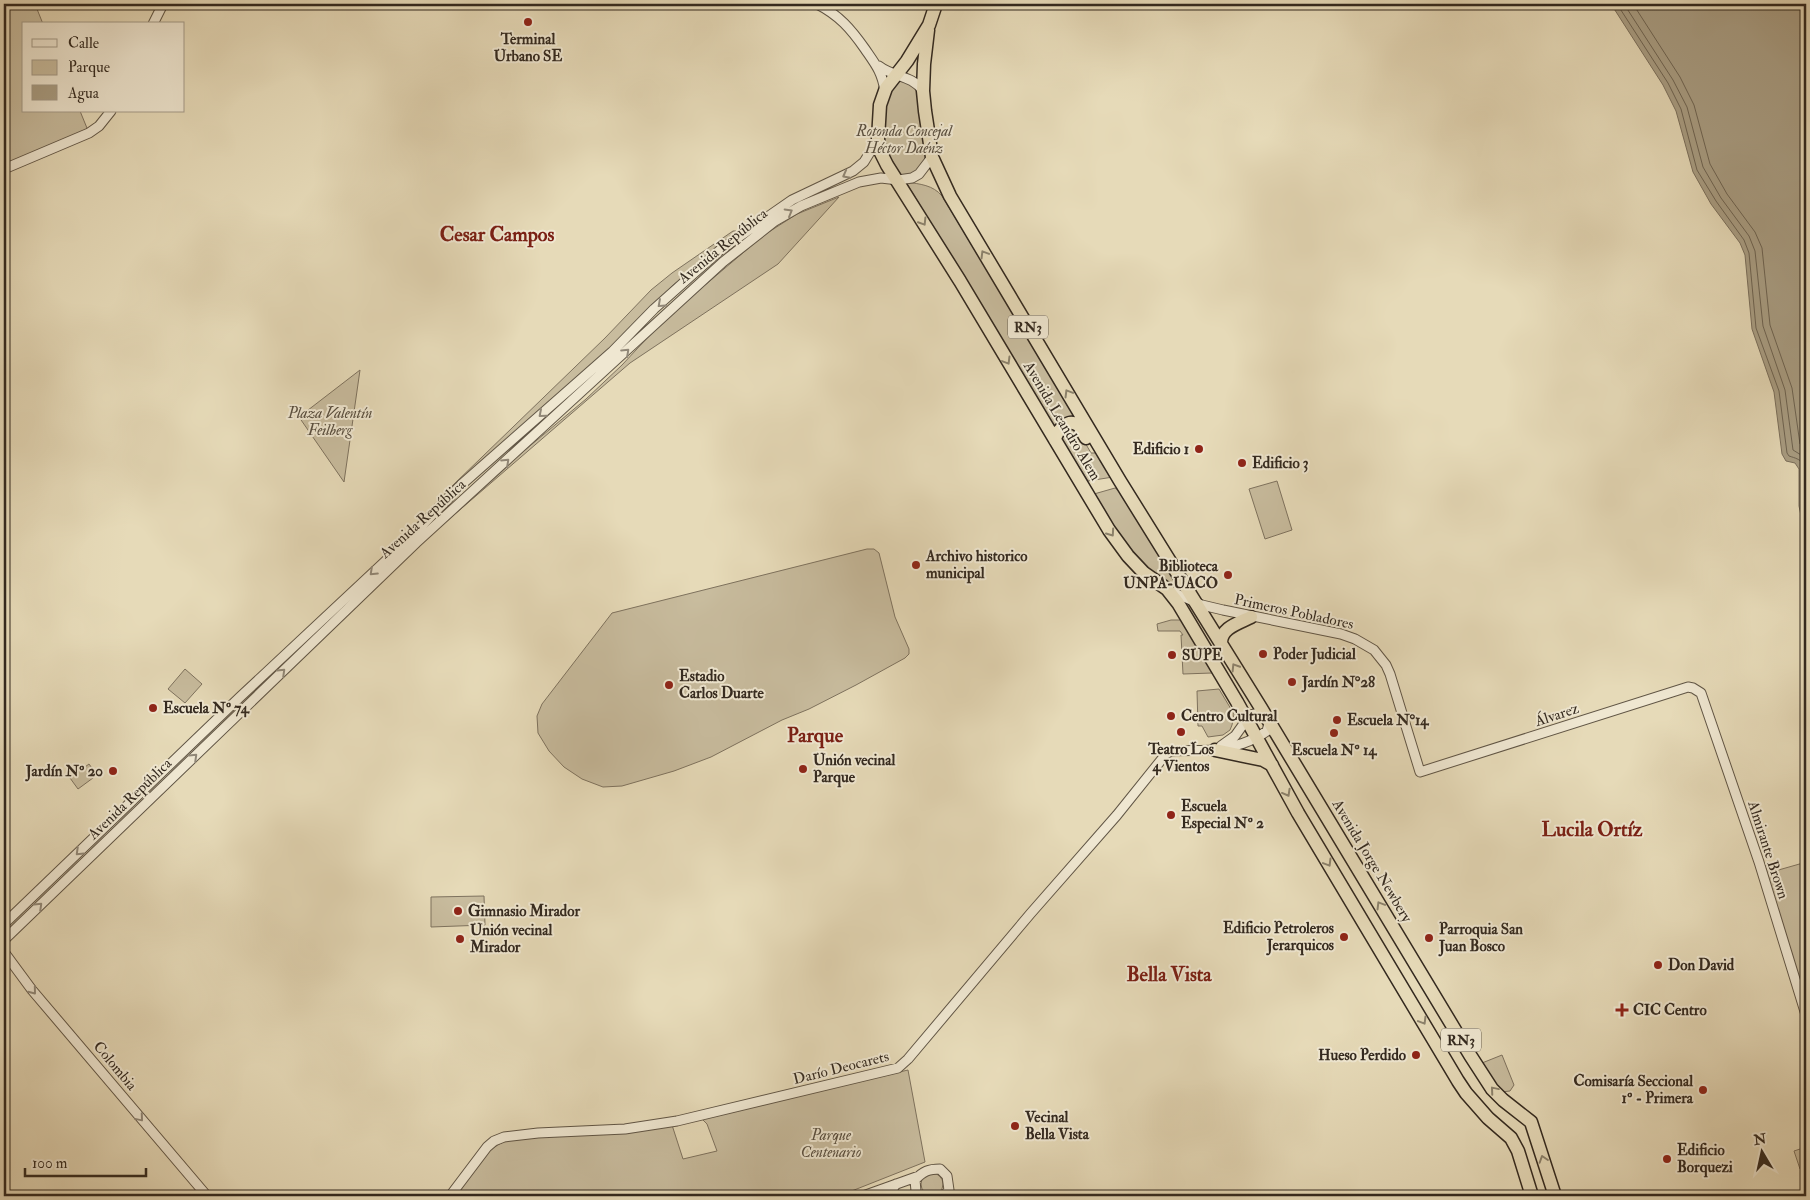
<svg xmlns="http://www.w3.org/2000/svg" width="1810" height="1200" viewBox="0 0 1810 1200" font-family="'IM FELL Double Pica',serif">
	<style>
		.green { fill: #c8bc9e; stroke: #7e725e }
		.water { fill: #a99e84; stroke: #7a6f5c }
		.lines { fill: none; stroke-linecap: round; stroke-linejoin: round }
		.shore { stroke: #6e6452; stroke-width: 1 }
		.minor-casing { stroke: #605545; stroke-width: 11 }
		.highway-casing { stroke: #33291f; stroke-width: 15 }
		.minor { stroke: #efe7d1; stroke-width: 9 }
		.highway { stroke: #e6dab8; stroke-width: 12 }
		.oneway { stroke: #918878 }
		.oneway2 { stroke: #8c826c }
		.poi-dot { fill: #8f2418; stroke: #efe7d1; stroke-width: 2 }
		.labels { text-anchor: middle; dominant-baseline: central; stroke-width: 4; stroke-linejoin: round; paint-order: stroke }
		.shield { fill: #efe7d1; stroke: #6b6254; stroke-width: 1 }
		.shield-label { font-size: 14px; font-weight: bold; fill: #33291f }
		.poi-label { font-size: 15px; font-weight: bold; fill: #33291f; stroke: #efe7d1; text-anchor: start }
		.park-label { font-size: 15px; font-style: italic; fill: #584e3f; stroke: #efe7d1 }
		.street-label { font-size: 15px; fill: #33291f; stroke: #efe7d1 }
		.district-label { font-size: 20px; font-weight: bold; fill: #7a1f14; stroke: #efe7d1 }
	</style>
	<rect width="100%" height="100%" fill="#e6dab8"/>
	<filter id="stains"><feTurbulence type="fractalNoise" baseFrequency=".004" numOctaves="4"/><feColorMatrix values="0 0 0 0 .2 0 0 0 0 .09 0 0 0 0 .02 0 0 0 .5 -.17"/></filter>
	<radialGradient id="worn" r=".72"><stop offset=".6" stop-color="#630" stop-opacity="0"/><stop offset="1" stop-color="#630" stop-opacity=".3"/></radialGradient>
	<path class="green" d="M4,4H35L43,24H24V111H80L89,133L4,169Z
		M896,74L917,83L932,157L926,166L904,180L880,151L883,95Z
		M906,182C920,184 933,185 942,196L1077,419L1055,428Z
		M839,197L778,264L630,363L426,539L488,481L586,399L622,365L665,319L764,235L797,214Z
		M733,231H738L671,287L614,344L455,485L409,531L451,487L605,338L651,290L672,273Z
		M360,370L344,482L299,417Z
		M1076,427L1091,453H1099L1113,477L1088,481L1059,435L1061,433Z
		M1277,481L1292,530L1265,539L1249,489Z
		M1115,488L1121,492L1183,591L1146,568L1118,532L1094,494Z
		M867,549H874L879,553L895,617L909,649V654L905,658L856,685L809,709L782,720L711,757L674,771L622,786L603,787L582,779L564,767L549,751L538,733L537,716L542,704L612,613Z
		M1171,620H1181L1184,622L1212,673L1183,674L1181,635H1183L1180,631H1158L1157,624Z
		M185,669L202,684L185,703L168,689Z
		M1219,689L1234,714L1232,725L1230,730L1223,735L1208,737L1202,726H1198L1197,691Z
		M89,764L97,775L78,789L70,778Z
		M1803,863L1806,868V1004L1765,866L1772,864L1775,871Z
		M484,896L485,925L431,927V897Z
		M1502,1055L1514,1085L1510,1091L1501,1092L1482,1063Z
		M908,1070L925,1162L839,1196H454L491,1149L503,1142L516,1139L672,1125L683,1159L717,1151L707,1124L702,1119Z
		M1806,1147V1168L1800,1169L1794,1151Z
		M921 1184a11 11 0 1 1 22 0a11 11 0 1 1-22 0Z"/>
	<path class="water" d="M1611,4H1806V539L1799,506V469L1795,463L1786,461L1782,454L1774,392L1752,329L1745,255L1740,243L1711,204L1693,172L1676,111L1663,85Z"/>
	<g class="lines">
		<path class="shore" d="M1617,4L1668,83L1681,109L1697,170L1716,201L1744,240L1749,253L1756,328L1779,391L1787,453L1789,456C1795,458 1800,459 1803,464C1805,469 1804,507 1806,518
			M1624,4L1673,80L1687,107L1703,167L1721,198L1749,236L1755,251L1763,326L1785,390L1793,450L1806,458
			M1633,4L1680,77L1694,105L1710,164L1727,194L1755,232L1762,248L1770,325L1792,388L1800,444L1806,448"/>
		<defs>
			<path id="minor" d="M817,4C839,15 851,29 865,49C876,65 882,72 885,91
				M153,24L163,4
				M879,66C893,77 912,75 923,91
				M4,169L89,133L99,126L111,111
				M1168,590L1202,605L1223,610L1341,634L1355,639L1374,650L1386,665L1390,674L1420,772L1688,687L1693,688L1701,693L1759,862L1806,1015
				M1221,746L1235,736L1250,715L1258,713L1266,716
				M4,924L240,697L409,539L461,485L612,352L654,309L720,250L792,200L853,171L864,162L878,139
				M4,940L416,543L723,262L775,221L801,206L859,182L881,178L898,180L912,178L919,174L932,157
				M4,952L32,990L207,1196
				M450,1196L487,1147L494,1141L504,1137L538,1133L625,1129L677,1121L898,1068L908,1059L1031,913L1117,815L1166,754L1171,751C1185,750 1201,751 1215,750C1233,748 1253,741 1267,731L1269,723
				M863,1196L919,1176
				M888,1196L896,1184
				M919,1196L916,1191L915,1180C923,1171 929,1169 940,1169L947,1176L949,1190L944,1196"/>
			<path id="highway" d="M936,4L929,25L907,61L886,88L880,105L878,139L880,151L887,165L960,281L1109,530L1128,556L1144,573L1167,589L1178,603L1237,702L1298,813L1458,1081L1466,1093L1488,1118L1511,1138L1518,1151L1532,1196
				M928,30L924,64L923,91L925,111L932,157L950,196L1120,481L1261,708L1470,1055L1492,1089L1503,1100L1531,1122L1555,1196
				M1055,440C1056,432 1067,419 1076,424C1081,426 1083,434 1086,438
				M1221,644C1220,628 1239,623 1251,617
				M1215,750L1263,760L1272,765"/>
		</defs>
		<use href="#minor" class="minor-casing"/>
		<use href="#highway" class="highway-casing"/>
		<use href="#minor" class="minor"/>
		<use href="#highway" class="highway"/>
	</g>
	<defs><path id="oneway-chevron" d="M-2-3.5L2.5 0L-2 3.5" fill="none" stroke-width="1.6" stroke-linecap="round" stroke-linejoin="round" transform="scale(1.25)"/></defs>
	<g class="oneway">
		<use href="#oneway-chevron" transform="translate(846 175) rotate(152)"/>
		<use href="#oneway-chevron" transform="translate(789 212) rotate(-30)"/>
		<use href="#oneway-chevron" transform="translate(661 304) rotate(138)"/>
		<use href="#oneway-chevron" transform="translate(626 352) rotate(-43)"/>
		<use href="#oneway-chevron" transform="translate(542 414) rotate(139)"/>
		<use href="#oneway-chevron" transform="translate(506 462) rotate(-43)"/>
		<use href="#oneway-chevron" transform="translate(373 572) rotate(137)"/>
		<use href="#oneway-chevron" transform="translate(282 672) rotate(-44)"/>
		<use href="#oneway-chevron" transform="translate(194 757) rotate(-44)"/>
		<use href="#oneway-chevron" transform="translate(79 852) rotate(136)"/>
		<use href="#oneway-chevron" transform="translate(39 906) rotate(-44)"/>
		<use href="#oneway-chevron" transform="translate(33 991) rotate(51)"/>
		<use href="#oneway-chevron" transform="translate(140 1118) rotate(50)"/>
	</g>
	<g class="oneway2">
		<use href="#oneway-chevron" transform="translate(923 222) rotate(58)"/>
		<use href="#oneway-chevron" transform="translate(984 254) rotate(-121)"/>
		<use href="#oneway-chevron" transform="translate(1007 361) rotate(59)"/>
		<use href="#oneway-chevron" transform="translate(1068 393) rotate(-121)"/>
		<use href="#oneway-chevron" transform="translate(1111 533) rotate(55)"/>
		<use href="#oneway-chevron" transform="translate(1235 667) rotate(-122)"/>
		<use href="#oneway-chevron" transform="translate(1287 793) rotate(61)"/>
		<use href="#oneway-chevron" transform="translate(1328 863) rotate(59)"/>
		<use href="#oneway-chevron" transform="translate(1380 905) rotate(-121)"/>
		<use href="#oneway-chevron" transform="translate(1423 1021) rotate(59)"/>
		<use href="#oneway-chevron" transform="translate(1494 1090) rotate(-130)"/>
		<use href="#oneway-chevron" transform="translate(1543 1159) rotate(-108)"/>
	</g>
	<g class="poi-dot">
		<circle cx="528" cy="22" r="5"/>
		<circle cx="1199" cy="449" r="5"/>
		<circle cx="1242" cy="463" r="5"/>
		<circle cx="916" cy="565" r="5"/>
		<circle cx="1228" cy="575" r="5"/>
		<circle cx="1263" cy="654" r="5"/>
		<circle cx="1172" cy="655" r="5"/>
		<circle cx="1292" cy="682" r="5"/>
		<circle cx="669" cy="685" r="5"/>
		<circle cx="153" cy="708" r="5"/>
		<circle cx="1171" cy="716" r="5"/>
		<circle cx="1337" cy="720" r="5"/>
		<circle cx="1181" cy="732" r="5"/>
		<circle cx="1334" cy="733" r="5"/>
		<circle cx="803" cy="769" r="5"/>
		<circle cx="113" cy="771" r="5"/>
		<circle cx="1171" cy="815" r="5"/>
		<circle cx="458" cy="911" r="5"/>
		<circle cx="1344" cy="937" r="5"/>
		<circle cx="1429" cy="938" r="5"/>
		<circle cx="460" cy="939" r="5"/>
		<circle cx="1658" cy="965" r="5"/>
		<path d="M1619.5 1002.5h5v5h5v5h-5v5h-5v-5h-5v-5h5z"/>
		<circle cx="1416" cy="1055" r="5"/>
		<circle cx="1703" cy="1090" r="5"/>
		<circle cx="1015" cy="1126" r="5"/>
		<circle cx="1667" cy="1159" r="5"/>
	</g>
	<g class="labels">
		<g class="shield">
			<rect x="1008" y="315.5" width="40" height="23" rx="4"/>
			<rect x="1441" y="1028.5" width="40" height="23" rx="4"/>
		</g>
		<g class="shield-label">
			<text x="1028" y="327">RN3</text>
			<text x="1461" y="1040">RN3</text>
		</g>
		<g class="poi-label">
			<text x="528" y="39" text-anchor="middle">Terminal<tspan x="528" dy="17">Urbano SE</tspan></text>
			<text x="1189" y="449" text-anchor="end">Edificio 1</text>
			<text x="1252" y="463">Edificio 3</text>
			<text x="926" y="556">Archivo historico<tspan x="926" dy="17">municipal</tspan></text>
			<text x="1218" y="566" text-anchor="end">Biblioteca<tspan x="1218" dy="17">UNPA-UACO</tspan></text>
			<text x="1273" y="654">Poder Judicial</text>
			<text x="1182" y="655">SUPE</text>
			<text x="679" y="676">Estadio<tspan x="679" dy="17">Carlos Duarte</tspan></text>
			<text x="1302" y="682">Jardín N°28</text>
			<text x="163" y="708">Escuela Nº 74</text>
			<text x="1181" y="716">Centro Cultural</text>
			<text x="1347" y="720">Escuela N°14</text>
			<text x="1181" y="749" text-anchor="middle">Teatro Los<tspan x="1181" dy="17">4 Vientos</tspan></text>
			<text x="1334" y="750" text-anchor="middle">Escuela Nº 14</text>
			<text x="813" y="760">Unión vecinal<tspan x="813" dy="17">Parque</tspan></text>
			<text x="103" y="771" text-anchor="end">Jardín Nº 20</text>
			<text x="1181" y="806">Escuela<tspan x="1181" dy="17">Especial Nº 2</tspan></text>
			<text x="468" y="911">Gimnasio Mirador</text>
			<text x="1334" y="928" text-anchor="end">Edificio Petroleros<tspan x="1334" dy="17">Jerarquicos</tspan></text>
			<text x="1439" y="929">Parroquia San<tspan x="1439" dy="17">Juan Bosco</tspan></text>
			<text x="470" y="930">Unión vecinal<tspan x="470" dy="17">Mirador</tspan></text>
			<text x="1668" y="965">Don David</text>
			<text x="1633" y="1010">CIC Centro</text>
			<text x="1406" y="1055" text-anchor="end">Hueso Perdido</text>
			<text x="1693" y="1081" text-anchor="end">Comisaría Seccional<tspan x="1693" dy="17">1º - Primera</tspan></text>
			<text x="1025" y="1117">Vecinal<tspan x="1025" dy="17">Bella Vista</tspan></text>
			<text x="1677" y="1150">Edificio<tspan x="1677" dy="17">Borquezi</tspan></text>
		</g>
		<g class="park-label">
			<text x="904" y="131">Rotonda Concejal<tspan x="904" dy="17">Héctor Daénz</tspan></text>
			<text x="330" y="413">Plaza Valentín<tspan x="330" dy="17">Feilberg</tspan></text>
			<text x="831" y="1135">Parque<tspan x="831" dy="17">Centenario</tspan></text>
		</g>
		<g class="street-label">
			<text transform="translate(723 246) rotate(-39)">Avenida República</text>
			<text transform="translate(1062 421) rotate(59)">Avenida Leandro Alem</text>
			<text transform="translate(423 519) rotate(-42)">Avenida República</text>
			<text transform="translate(1294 612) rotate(12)">Primeros Pobladores</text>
			<text transform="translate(1557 715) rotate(-18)">Álvarez</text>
			<text transform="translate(130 799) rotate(-44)">Avenida República</text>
			<text transform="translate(1768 850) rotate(72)">Almirante Brown</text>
			<text transform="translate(1372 861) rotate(59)">Avenida Jorge Newbery</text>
			<text transform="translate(115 1066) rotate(50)">Colombia</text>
			<text transform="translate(841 1068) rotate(-14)">Darío Deocarets</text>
		</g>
		<g class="district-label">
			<text x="497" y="234">Cesar Campos</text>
			<text x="815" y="735">Parque</text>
			<text x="1592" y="829">Lucila Ortíz</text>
			<text x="1169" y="974">Bella Vista</text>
		</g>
	</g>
	<rect width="1810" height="1200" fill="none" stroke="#e6dab8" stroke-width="20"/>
	<rect x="5" y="5" width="1800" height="1190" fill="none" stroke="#33291f" stroke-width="2.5"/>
	<rect x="10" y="10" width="1790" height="1180" fill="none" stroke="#33291f"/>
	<rect x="22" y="22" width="162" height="90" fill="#efe7d1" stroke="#a49b8a"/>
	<rect x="32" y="39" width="25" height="8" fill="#efe7d1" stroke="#a49b8a"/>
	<text x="68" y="48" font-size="15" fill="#33291f">Calle</text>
	<rect x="32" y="60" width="25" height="15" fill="#c8bc9e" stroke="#a49b8a"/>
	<text x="68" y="72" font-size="15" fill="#33291f">Parque</text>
	<rect x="32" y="85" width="25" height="15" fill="#a99e84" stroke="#a49b8a"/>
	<text x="68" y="98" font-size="15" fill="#33291f">Agua</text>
	<g transform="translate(1762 1152) rotate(351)" stroke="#efe7d1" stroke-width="4" paint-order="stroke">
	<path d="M0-4L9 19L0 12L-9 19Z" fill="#33291f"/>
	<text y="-8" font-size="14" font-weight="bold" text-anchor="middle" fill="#33291f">N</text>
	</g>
	<path d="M25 1168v8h121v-8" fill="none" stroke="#33291f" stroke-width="2.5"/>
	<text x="32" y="1168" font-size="15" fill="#33291f" stroke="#efe7d1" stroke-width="4" paint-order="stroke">100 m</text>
	<rect width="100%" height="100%" filter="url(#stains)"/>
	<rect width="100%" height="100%" fill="url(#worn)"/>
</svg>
